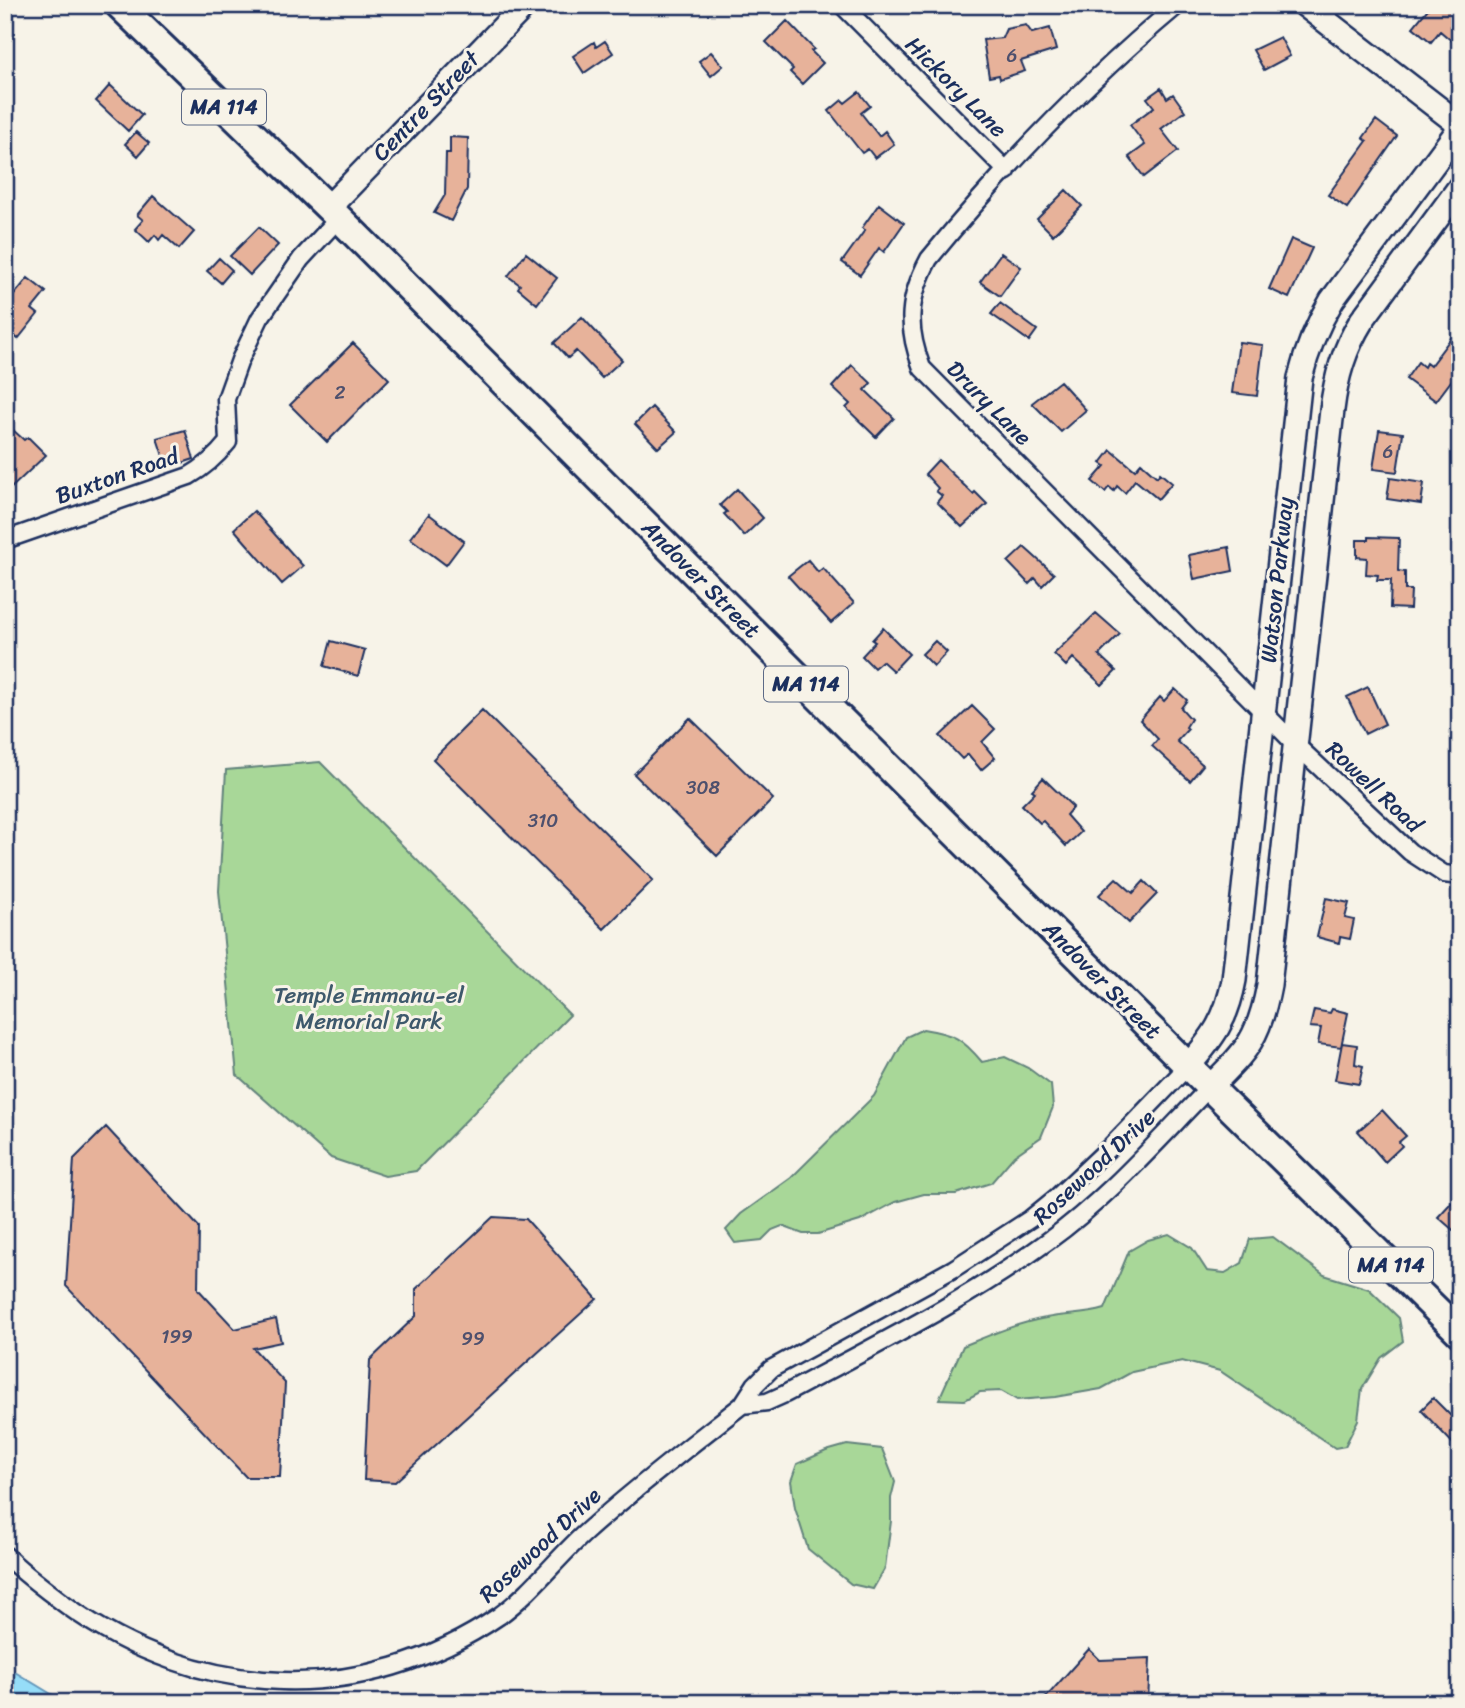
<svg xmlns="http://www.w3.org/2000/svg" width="1465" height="1708" viewBox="0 0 1465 1708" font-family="Sriracha,sans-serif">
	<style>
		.green { fill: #a8d798; stroke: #62837b; stroke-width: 2 }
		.water { fill: #96ddf8; stroke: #6597ba; stroke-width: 2 }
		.building { fill: #e7b29a; stroke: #1b2f5e; stroke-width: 2 }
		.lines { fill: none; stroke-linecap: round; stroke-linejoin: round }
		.minor-casing { stroke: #1b2f5e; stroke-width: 21 }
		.secondary-casing { stroke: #1b2f5e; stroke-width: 28 }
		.trunk-casing { stroke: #1b2f5e; stroke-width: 32 }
		.minor { stroke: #f7f3e8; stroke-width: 16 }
		.secondary { stroke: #f7f3e8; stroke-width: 23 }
		.trunk { stroke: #f7f3e8; stroke-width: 26 }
		.labels { text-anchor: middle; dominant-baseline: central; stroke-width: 6; stroke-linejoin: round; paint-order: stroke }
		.number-label { font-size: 19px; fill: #4e506d }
		.shield { fill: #f7f3e8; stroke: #5d6a87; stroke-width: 2 }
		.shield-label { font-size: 21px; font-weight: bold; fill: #1b2f5e }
		.street-label { font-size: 23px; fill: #1b2f5e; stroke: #f7f3e8 }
		.park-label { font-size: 23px; fill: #3e596c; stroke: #f7f3e8 }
	</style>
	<rect width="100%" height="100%" fill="#f7f3e8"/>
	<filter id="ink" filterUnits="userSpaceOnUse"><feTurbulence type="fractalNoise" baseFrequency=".0143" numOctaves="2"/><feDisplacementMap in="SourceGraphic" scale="14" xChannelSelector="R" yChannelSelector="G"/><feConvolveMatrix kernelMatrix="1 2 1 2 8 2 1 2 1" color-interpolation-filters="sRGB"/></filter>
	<g filter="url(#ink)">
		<path class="green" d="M320,762L570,1015L416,1171L385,1176L331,1158L237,1075L219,891L226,770Z
			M923,1029C954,1034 962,1038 982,1062L1005,1057L1028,1068L1051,1085L1053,1107L1041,1137L1014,1156L991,1183L956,1194H924L895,1202L860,1221L818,1234H803L782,1226L772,1230L762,1240L735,1243L726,1230L741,1214L791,1178L874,1096L906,1037Z
			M1169,1234L1192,1248L1207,1271L1225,1273L1242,1263L1250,1239L1273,1237L1324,1275L1369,1289L1399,1318L1403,1341L1381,1358L1362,1389L1358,1420L1345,1446L1335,1448L1220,1371L1182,1361L1132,1372L1101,1389L1055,1397L1017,1400L1001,1391L980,1392L965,1400L939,1399L963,1346C990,1335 1017,1323 1046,1318C1066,1314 1085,1315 1105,1309L1129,1251L1148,1240Z
			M847,1445L882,1449L895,1482L891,1498V1521L885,1568L873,1589L851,1584L808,1549L795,1508L791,1481L797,1464L826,1451Z"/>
		<path class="water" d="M5,1666L66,1703H5Z"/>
		<path class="building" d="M1431,5H1449L1460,14V48L1440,31L1431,42L1413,27Z
			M787,21L814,49L811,51L823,63L802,84L790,72L793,69L766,42Z
			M1026,25L1032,33L1050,28L1056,50L1021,61L1025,71L1000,79L999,75L989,77L983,40L1002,38L1006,29Z
			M1280,37L1290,56L1264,70L1253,50Z
			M605,41L613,53L584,73L573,56L594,42L596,47Z
			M711,52L723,66L711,76L699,61Z
			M110,85L142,115L128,131L96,101Z
			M1161,88L1167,98L1173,94L1185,111L1161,129L1178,151L1144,177L1129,157L1145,145L1130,125L1154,107L1147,98Z
			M859,92L870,106L861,113L879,136L885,131L894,144L875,158L868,149L862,153L829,111L842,100L845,103Z
			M1376,120L1397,136L1347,208L1328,195L1367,141L1363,138Z
			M136,132L149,143L138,156L125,144Z
			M450,137L468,138L467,189L451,221L434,213L445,195L446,153H450Z
			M1066,190L1082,206L1053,235L1037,219Z
			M153,196L194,232L179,249L163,235L159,240L155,235L149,242L135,229L143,220L137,215Z
			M879,204L904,223L884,252L879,248L860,275L842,262L865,230L862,228Z
			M259,227L278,245L250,275L230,256Z
			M1291,239L1312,248L1289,298L1269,289Z
			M526,253L557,278L537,304L518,288L520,285L508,276Z
			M1001,253L1021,267L1000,296L980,282Z
			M219,258L232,270L221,283L207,271Z
			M28,278L46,292L32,309L38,314L18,339L5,328V306Z
			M1000,303L1037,330L1029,341L991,314Z
			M582,317L622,360L602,378L576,351L568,358L554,343Z
			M1460,326V369L1436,401L1406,379L1418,362L1424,367L1426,363L1430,366Z
			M1239,342L1263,345L1257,396L1232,393Z
			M353,343L389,379L327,442L290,405Z
			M852,365L871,383L865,390L894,418L876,437L846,408L850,404L832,387Z
			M1060,381L1086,410L1061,432L1032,403Z
			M652,407L676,432L658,448L635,424Z
			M13,430L24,440L28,437L46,455L5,494V437Z
			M185,430L194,459L167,468L157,438Z
			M1379,430L1403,433L1397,472L1373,469Z
			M1111,450L1135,470L1141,463L1157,477L1160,473L1172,483L1158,499L1135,480L1125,493L1117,486L1114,491L1109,487L1105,492L1092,481L1105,466L1101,463Z
			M938,460L973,494L975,492L987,504L962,527L937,502L942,496L936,491L938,488L925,474Z
			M1390,478L1424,483L1421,504L1387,499Z
			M737,489L763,518L744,536L724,514L727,512L720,505Z
			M254,511L303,566L282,584L234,529Z
			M429,514L464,541L446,565L410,538Z
			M1369,537L1399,538L1398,571L1405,572V590H1411L1410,609L1390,608L1391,580H1377L1378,575L1366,574L1367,558L1357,557V540H1369Z
			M1024,547L1054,574L1042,586L1035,578L1029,584L1008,562Z
			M1229,547L1233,571L1194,579L1189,555Z
			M808,560L818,572L823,568L854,603L831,623L788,576Z
			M1096,613L1120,634L1099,655L1116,671L1102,685L1073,658L1066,666L1054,654Z
			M883,628L909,654L893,671L882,661L874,668L862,656L875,642L872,640Z
			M331,641L365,650L358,676L324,666Z
			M935,641L947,652L934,666L922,654Z
			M1368,687L1385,724L1365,734L1347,697Z
			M1175,689L1187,700L1181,708L1191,719L1186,727L1188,729L1177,741L1203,765L1190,781L1152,746L1158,739L1140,720L1160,697L1164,701Z
			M972,706L995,729L982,742L995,758L981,770L968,754L962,759L940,736Z
			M482,710L653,880L604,929L433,759Z
			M690,718L773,799L717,856L634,774Z
			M1043,778L1073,807L1066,815L1081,832L1066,846L1043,821L1040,823L1022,805L1035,792L1032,790Z
			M1116,878L1133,893L1144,881L1157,894L1129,923L1099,895Z
			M1326,898L1349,903L1345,918L1354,920L1350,939L1340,937L1339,943L1317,937Z
			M1332,1009L1348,1013L1341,1047L1318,1044L1321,1028L1310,1027L1314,1010L1330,1013Z
			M1342,1043L1357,1045L1355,1064L1363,1066L1359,1084L1335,1080Z
			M1382,1110L1406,1136L1399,1142L1402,1146L1385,1162L1358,1131Z
			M106,1127L199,1227L198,1289L235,1329L276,1319L281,1342L253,1348L285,1383L280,1477H246L66,1286L74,1159Z
			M1460,1193V1236L1438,1217Z
			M493,1217L526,1219L597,1299L395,1482L364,1480L370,1360L416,1316V1289Z
			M1433,1398L1460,1425V1451L1421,1410Z
			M1089,1649L1100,1660L1150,1658L1148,1703H1041Z"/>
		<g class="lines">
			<defs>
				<path id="minor" d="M842,5L1007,171
					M1178,5C1087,81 1004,167 929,259C908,298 906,326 922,368L1296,745L1410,852L1444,874L1460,876
					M5,540L189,476C205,467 216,457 228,442L226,399L240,360L260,318L301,259L339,218
					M742,1405L767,1402L785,1394C874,1346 966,1301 1048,1241C1108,1198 1158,1140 1210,1087
					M5,1555C24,1574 45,1589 66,1605C199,1701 364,1708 499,1616C532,1592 556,1559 586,1532C636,1487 690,1446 742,1405L755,1385L771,1369L953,1269L1030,1219L1057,1197L1110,1147L1188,1066"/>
				<path id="secondary" d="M1305,5L1460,125
					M328,208L525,5
					M1188,1066C1213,1038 1227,1019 1234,980L1300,378C1307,349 1317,325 1332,300L1460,128
					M1210,1087C1247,1050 1259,1039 1269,985L1332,410C1336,377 1344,349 1362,320L1460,187"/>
				<path id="trunk" d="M119,5L339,218L1188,1066L1460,1333"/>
			</defs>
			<use href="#minor" class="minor-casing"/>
			<use href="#secondary" class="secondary-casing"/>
			<use href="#trunk" class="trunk-casing"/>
			<use href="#minor" class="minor"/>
			<use href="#secondary" class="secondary"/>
			<use href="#trunk" class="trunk"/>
		</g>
	</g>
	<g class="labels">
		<g class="number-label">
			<text x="1012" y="55">6</text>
			<text x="340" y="392">2</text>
			<text x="1388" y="451">6</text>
			<text x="703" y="787">308</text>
			<text x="543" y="820">310</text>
			<text x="177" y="1336">199</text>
			<text x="473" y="1338">99</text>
		</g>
		<g class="shield">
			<rect x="182" y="89.5" width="84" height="35" rx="5"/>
			<rect x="764" y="666.5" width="84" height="35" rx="5"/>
			<rect x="1349" y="1247.5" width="84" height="35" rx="5"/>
		</g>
		<g class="shield-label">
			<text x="224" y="107">MA 114</text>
			<text x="806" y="684">MA 114</text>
			<text x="1391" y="1265">MA 114</text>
		</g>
		<g class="street-label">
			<text transform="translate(956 87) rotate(45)">Hickory Lane</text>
			<text transform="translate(426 106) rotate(-46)">Centre Street</text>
			<text transform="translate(989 403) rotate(45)">Drury Lane</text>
			<text transform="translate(117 476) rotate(-19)">Buxton Road</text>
			<text transform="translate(701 579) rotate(45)">Andover Street</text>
			<text transform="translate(1277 580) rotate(-84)">Watson Parkway</text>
			<text transform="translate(1374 787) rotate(43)">Rowell Road</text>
			<text transform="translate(1102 980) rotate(45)">Andover Street</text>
			<text transform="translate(1094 1167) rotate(-43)">Rosewood Drive</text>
			<text transform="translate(540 1545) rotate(-43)">Rosewood Drive</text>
		</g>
		<g class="park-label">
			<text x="369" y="995">Temple Emmanu-el<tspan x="369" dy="26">Memorial Park</tspan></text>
		</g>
	</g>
	<rect width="1465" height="1708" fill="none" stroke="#f7f3e8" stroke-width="28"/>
	<rect x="14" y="14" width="1437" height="1680" fill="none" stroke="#1b2f5e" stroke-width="2.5" filter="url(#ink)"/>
</svg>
